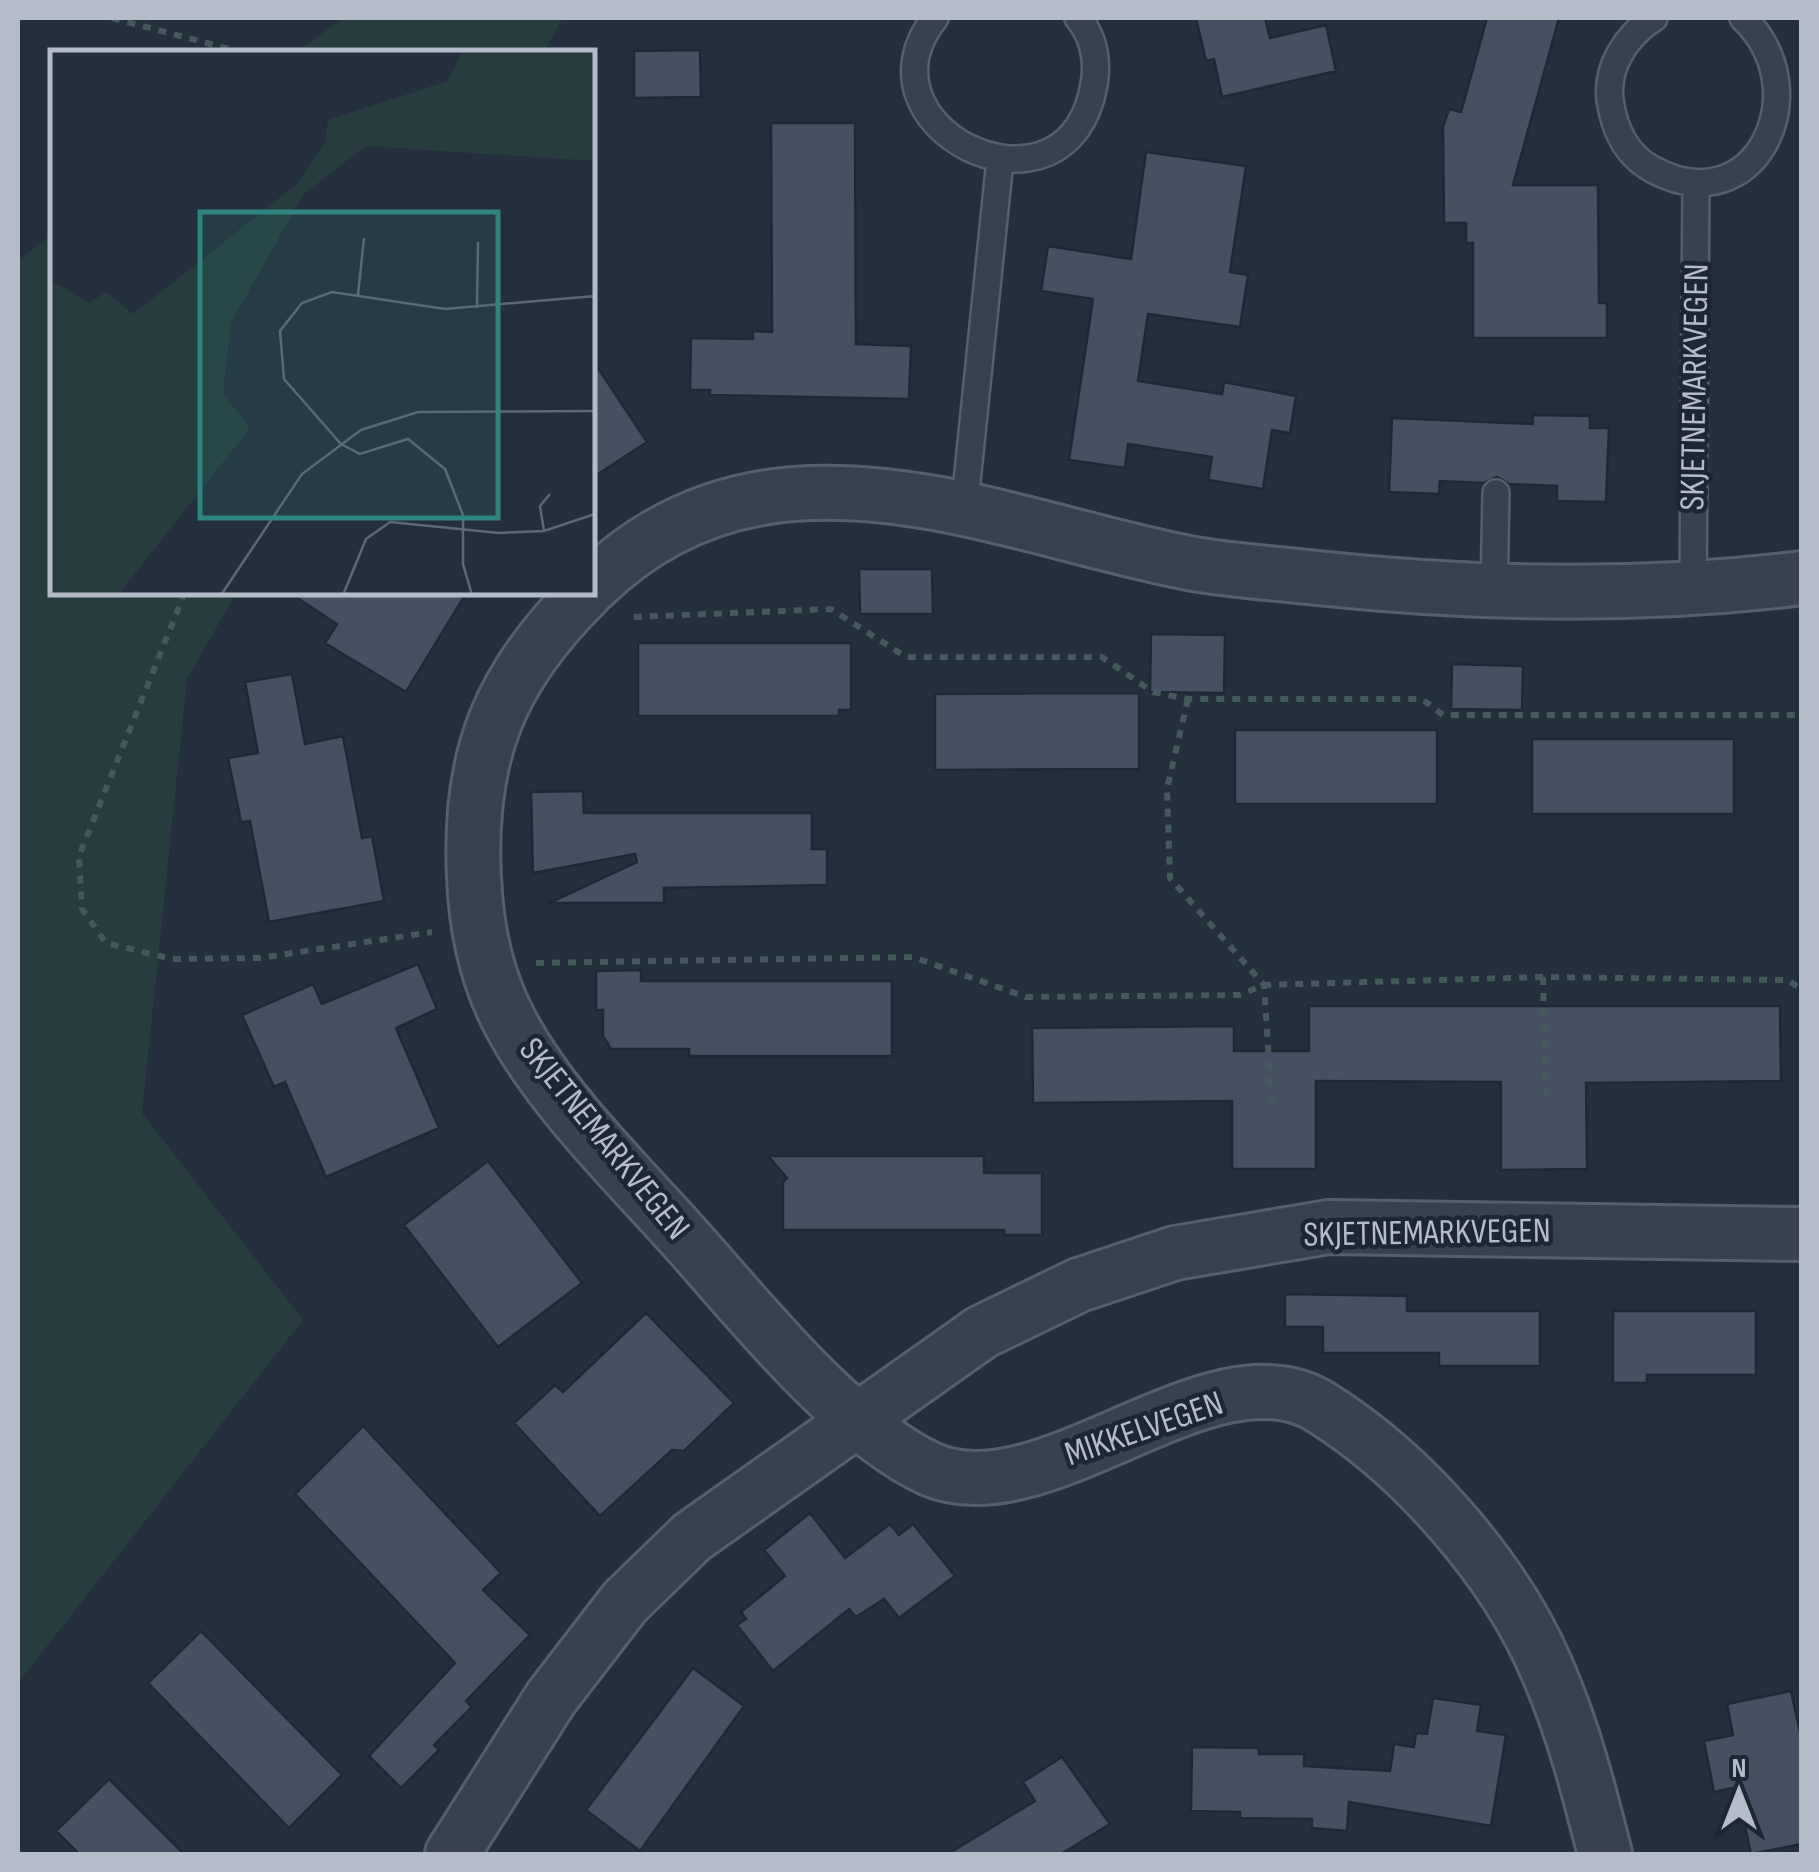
<svg xmlns="http://www.w3.org/2000/svg" width="1819" height="1872" viewBox="0 0 1819 1872" font-family="'Sofia Sans Condensed',sans-serif">
	<style>
		.green { fill: #263c3f }
		.building { fill: #455162; stroke: #1f2835; stroke-width: 2.5 }
		.lines { fill: none; stroke-linecap: round; stroke-linejoin: round }
		.service-casing { stroke: #565f6c; stroke-width: 30 }
		.minor-casing { stroke: #565f6c; stroke-width: 58 }
		.path { stroke: #44595c; stroke-width: 6; stroke-dasharray: 8 8; stroke-linecap: butt }
		.service { stroke: #38414e; stroke-width: 25 }
		.minor { stroke: #38414e; stroke-width: 52 }
		.labels { text-anchor: middle; dominant-baseline: central; stroke-width: 9; stroke-linejoin: round; paint-order: stroke }
		.street-label { font-size: 35px; fill: #b4bcc9; stroke: #1d2633 }
		.inset-road { fill: none; stroke: #5e6776; stroke-width: 2.5 }
		.view { fill: #308480; fill-opacity: 0.15; stroke: #308480; stroke-width: 5 }
		.inset-edge { fill: none; stroke: #b4bcc9; stroke-width: 5 }
	</style>
	<rect width="100%" height="100%" fill="#242f3e"/>
	<path class="green" d="M344,18H563L543,52H296Z
		M52,234V592L236,593L187,679L142,1113L303,1320L18,1683V261Z"/>
	<path class="building" d="M1196,18H1265L1270,38L1326,25L1336,71L1222,97L1214,59L1206,61Z
		M1487,18H1559L1513,185H1598L1599,303H1607V338H1473V243H1466V223H1444L1443,127L1449,109L1461,112Z
		M700,50L701,97L634,98V51Z
		M771,123H855L856,344L911,346L909,399L710,395V390H690L691,338L753,339V331L772,332Z
		M1146,152L1246,166L1230,272L1248,275L1240,327L1148,314L1138,381L1222,394L1224,382L1296,396L1290,433L1272,430L1263,489L1208,480L1212,457L1128,444L1125,468L1069,460L1093,299L1041,291L1048,246L1131,259Z
		M592,359L647,442L592,478Z
		M1533,415L1590,416V428H1609L1606,502L1557,501V486L1509,484L1497,477L1484,483L1440,481L1439,494L1389,492L1392,418L1533,424Z
		M859,569H932L933,614H860Z
		M288,592H467L406,692L325,643L337,624Z
		M1151,634L1225,635L1224,693L1150,692Z
		M638,643H851V710H839V716H638Z
		M1452,664L1523,666L1522,710L1451,709Z
		M292,674L305,744L343,736L362,838L372,836L384,901L269,922L250,821L241,822L228,758L258,753L245,682Z
		M1139,693V769L935,770V694Z
		M1235,730H1437V804H1235Z
		M1532,739H1734V814H1532Z
		M583,791L584,813H812V849H827V885L664,888V903H549L637,862L635,854L533,873L531,792Z
		M418,964L437,1009L396,1028L439,1128L326,1177L285,1082L274,1087L242,1015L313,984L322,1004Z
		M641,970V981H892V1056H689V1049H611L603,1036V1010H596V971Z
		M1309,1006H1780L1781,1081L1586,1083L1587,1169L1501,1170V1082L1316,1081V1169H1232V1101L1033,1103L1032,1028L1234,1026V1051H1309Z
		M768,1156H984V1173H1042V1235H1004V1230H783V1182L787,1178Z
		M488,1161L582,1283L498,1347L404,1225Z
		M1285,1294L1407,1296V1311H1540V1366H1439V1353H1323V1327H1285Z
		M1613,1311H1756V1375H1647V1383H1613Z
		M646,1313L734,1403L684,1451L672,1450L600,1516L514,1423L555,1385L563,1392Z
		M363,1426L501,1573L483,1590L530,1635L466,1701L472,1707L434,1745L439,1750L401,1788L369,1756L455,1663L295,1494Z
		M810,1513L845,1558L890,1524L899,1535L913,1524L955,1576L899,1618L884,1599L856,1617L849,1609L773,1671L737,1625L746,1619L741,1612L785,1576L764,1550Z
		M201,1631L342,1775L289,1828L148,1683Z
		M693,1668L744,1706L640,1851L586,1810Z
		M1791,1691L1802,1741V1844L1751,1854L1737,1787L1714,1792L1704,1741L1733,1735L1727,1704Z
		M1433,1698L1481,1705L1477,1731L1506,1735L1491,1826L1349,1802L1347,1831L1312,1828V1819L1240,1818V1812L1191,1811L1192,1747L1259,1748V1754H1304V1766L1390,1771L1394,1744L1414,1747L1416,1733L1427,1734Z
		M1062,1757L1110,1824L1061,1854H948L1035,1801L1023,1782Z
		M109,1779L184,1854H79L56,1831Z"/>
	<g class="lines">
		<defs>
			<path id="service" d="M935,18C850,126 1055,228 1091,98C1099,69 1097,41 1078,18
				M1654,18C1627,35 1606,66 1610,100C1614,128 1626,155 1652,169C1756,226 1819,90 1743,18
				M964,511L1000,160
				M1693,592L1696,183
				M1494,593L1496,493"/>
			<path id="minor" d="M592,586C652,527 726,496 810,493C938,488 1065,539 1189,563C1231,571 1275,573 1317,578C1479,595 1640,598 1802,578
				M586,592C499,678 468,756 474,877C476,928 486,978 511,1024C553,1104 639,1185 699,1254C758,1321 849,1432 930,1469C1044,1520 1214,1338 1322,1408C1413,1465 1505,1570 1547,1669C1573,1728 1589,1791 1605,1854
				M452,1854L551,1698L625,1602L692,1537L982,1332L1079,1285L1175,1253L1329,1227L1802,1234"/>
		</defs>
		<use href="#service" class="service-casing"/>
		<use href="#minor" class="minor-casing"/>
		<path class="path" d="M112,18L241,52
			M185,592L79,856L82,909L106,943L172,959L260,958L432,932
			M634,617L831,609L906,657H1102L1153,692L1188,699H1422L1443,715H1802
			M1188,699L1167,789L1170,878L1264,985L1272,1109
			M536,963L913,957L1026,997L1239,995L1264,985L1543,977L1788,980L1802,990
			M1543,977L1546,1107"/>
		<use href="#service" class="service"/>
		<use href="#minor" class="minor"/>
	</g>
	<g class="labels">
		<g class="street-label">
			<text transform="translate(1695 387) rotate(-89)">SKJETNEMARKVEGEN</text>
			<text transform="translate(604 1139) rotate(51)">SKJETNEMARKVEGEN</text>
			<text transform="translate(1427 1233) rotate(-1)">SKJETNEMARKVEGEN</text>
			<text transform="translate(1144 1429) rotate(-19)">MIKKELVEGEN</text>
		</g>
	</g>
	<g transform="translate(50 50)">
		<rect width="545" height="545" fill="#242f3e"/>
		<path d="M413,0H545V111L315,96L253,145L181,273L173,344L200,378L68,545H0V230L39,253L56,242L83,264L247,134L275,92L278,70L398,31Z" fill="#263c3f"/>
		<path class="inset-road" d="M308,245L314,188M427,258L428,192M494,481L490,456L500,444M171,545L252,424L311,380L368,362L545,361M293,545L316,489L340,472L449,483L494,481L545,464M422,545L413,514V465L395,419L358,389L310,404L291,394L234,329L230,281L252,253L282,242L395,259L545,246"/>
		<path class="view" d="M150,162H448V468H150Z"/>
		<rect width="545" height="545" class="inset-edge"/>
	</g>
	<rect width="1819" height="1872" fill="none" stroke="#b4bcc9" stroke-width="40"/>
	<g transform="translate(1739 1792)" stroke="#1d2633" stroke-width="8" paint-order="stroke">
	<path d="M0-8L18 38L0 25L-18 38Z" fill="#b4bcc9"/>
	<text y="-15" font-size="28" font-weight="bold" text-anchor="middle" fill="#b4bcc9">N</text>
	</g>
</svg>
